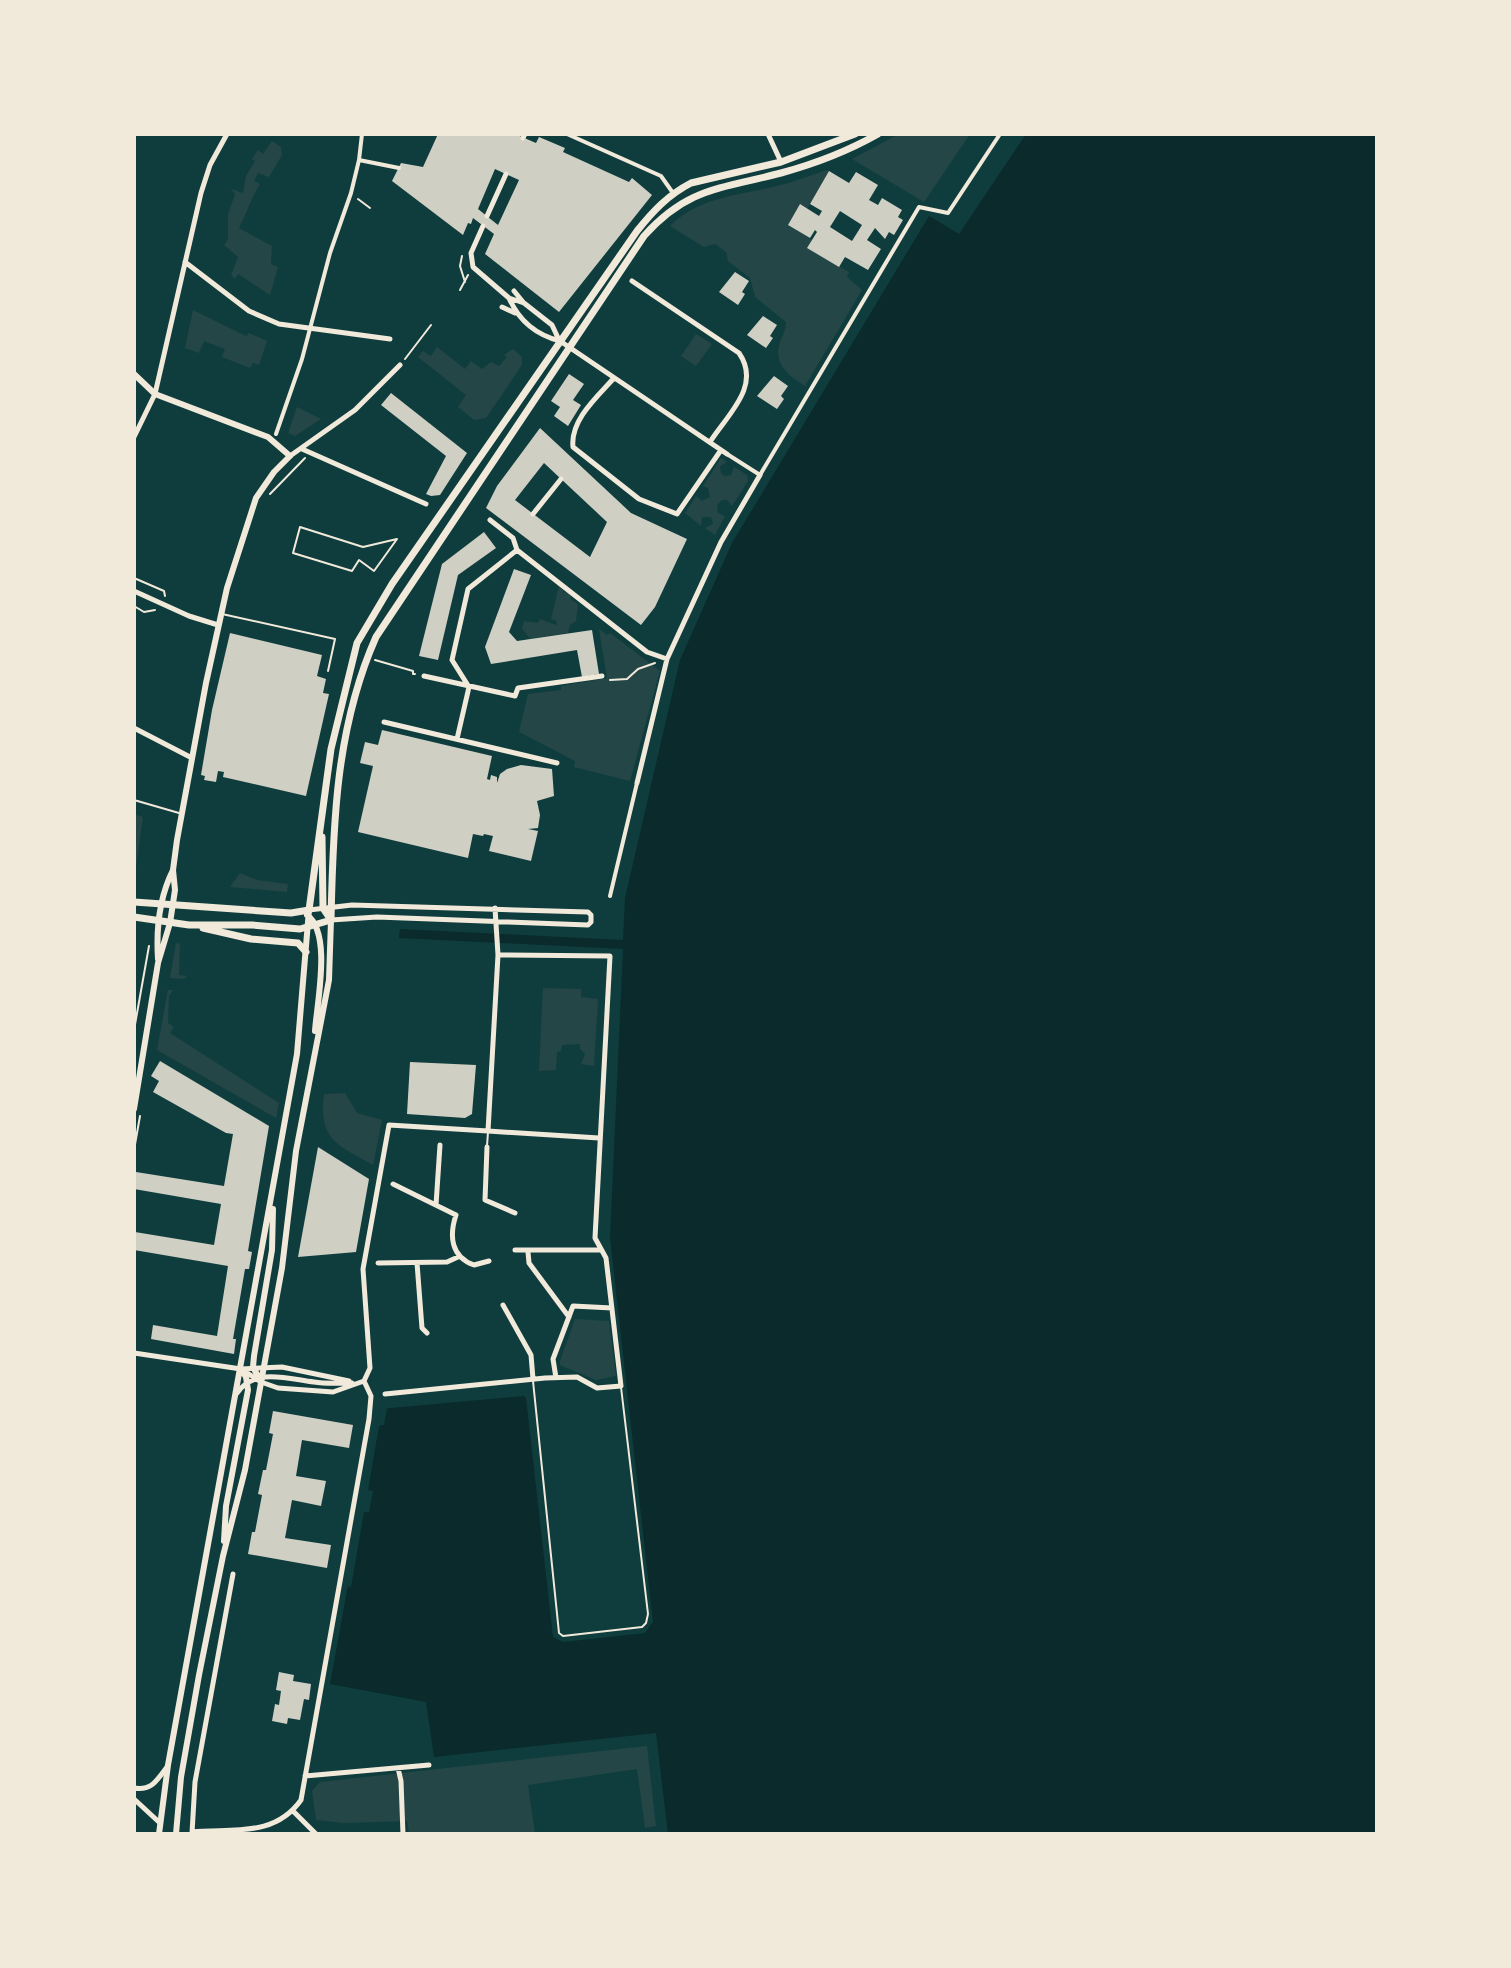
<svg xmlns="http://www.w3.org/2000/svg" width="1511" height="1968" viewBox="0 0 1511 1968" font-family="'PT Sans',sans-serif">
	<style>
		.green { fill: #244646 }
		.water { fill: #0a2a2b }
		.pier { fill: #0f3d3e }
		.building { fill: #cfcfc3; fill-rule: evenodd }
		.lines { fill: none; stroke-linecap: round; stroke-linejoin: round }
		.path { stroke: #f1e9da; stroke-width: 2 }
		.service { stroke: #f1e9da; stroke-width: 2 }
		.pedestrian { stroke: #f1e9da; stroke-width: 4 }
		.minor { stroke: #f1e9da; stroke-width: 5 }
		.tertiary { stroke: #f1e9da; stroke-width: 6 }
		.secondary { stroke: #f1e9da; stroke-width: 7 }
	</style>
	<rect width="100%" height="100%" fill="#0f3d3e"/>
	<path class="green" d="M899,134H970L924,202L852,159Z
		M272,141L281,147L282,155L269,177L258,173L254,181L260,184C251,198 247,213 239,228L272,246L271,264L278,267L270,295L238,274L235,279L231,275L238,257L224,245L228,239V214L235,194L231,189L243,193L246,176L255,161L252,159L258,150L263,154Z
		M826,170L829,171L807,209L800,205L788,225L812,240L808,248L849,272L847,277L862,290L805,386C788,375 773,364 780,342C783,334 786,330 786,322L755,297L750,278L728,261L726,252L715,244L704,247L670,226C698,197 740,195 777,186C793,182 810,176 826,170Z
		M193,310L246,336L249,333L267,341L259,365L253,363L250,368L222,357L225,349L204,341L199,353L185,348Z
		M696,334L712,344L696,366L681,356Z
		M437,347L465,369L471,361L482,369L491,362L499,366L507,357L504,355L513,349L522,357V365L486,418L474,420L458,407L466,395L418,357L423,351L431,356Z
		M297,407L321,419L295,436L288,433Z
		M721,458L727,462L720,466L721,473L724,476L731,475L734,467L747,475L748,481L732,506L727,500H722L717,505L718,513L725,516L715,535L705,528L713,524L711,517H702L701,526L685,513L696,496L702,501L710,497L708,488L703,486Z
		M559,586L563,590V593L565,591L571,595L570,599L578,604L576,621L570,625L568,633L530,639L522,628L524,621L538,623L540,619L556,625L557,621L551,619Z
		M599,629L607,635L610,633L660,671L630,781L574,767L575,761L519,732L528,694L561,690V686L607,678Z
		M134,814L143,817L134,881Z
		M240,873L257,880L288,884L287,892L230,887Z
		M176,943L180,944L179,975L187,976L184,979L170,978Z
		M543,988L581,989V997L598,999L594,1066L581,1064L585,1054L580,1049V1044L562,1045L561,1051L557,1052L556,1070L539,1071Z
		M168,990H173L169,996L168,1023L174,1027L170,1033L279,1103L276,1118L157,1050Z
		M345,1093L357,1113L382,1120L373,1165C338,1145 318,1140 324,1094Z
		M575,1319L609,1321L616,1376L596,1380L560,1365V1361Z
		M647,1746L656,1826L645,1828L637,1769L528,1785L535,1834H409L407,1821L344,1823L316,1820L312,1791L320,1782Z"/>
	<path class="water" d="M1026,134H1377V1834H668L656,1733L434,1757L426,1702L330,1684L380,1409L524,1396L526,1398L553,1637L563,1642L645,1633L653,1622L610,1238L623,949L399,938L400,929L623,940L625,898L680,660L732,543L929,216L959,234Z"/>
	<path class="pier" d="M387,1408L384,1425L379,1426L368,1490L373,1491L369,1512H364L351,1587L347,1586L380,1409Z"/>
	<path class="building" d="M438,134H515L536,143L539,137L565,148L563,152L629,182L632,178L652,195L559,312L485,254L494,234L473,218L471,224L468,223L463,235L392,181L401,163L423,167ZM495,169L519,180L498,225L478,209Z
		M829,171L849,183L856,172L878,185L869,200L878,205L882,198L902,210L898,217L903,220L894,235L889,232L885,239L875,228L867,240L881,249L868,270L845,257L839,267L807,248L817,232L815,230L810,238L788,225L800,204L819,216L822,211L810,204ZM840,211L862,225L852,241L830,227Z
		M735,272L749,281L742,292L745,294L738,305L719,292Z
		M763,316L777,325L770,336L773,338L766,348L747,335Z
		M569,374L584,384L573,400L581,405L568,426L554,416L560,407L551,401Z
		M774,376L788,386L781,396L784,399L777,409L757,396Z
		M391,393L467,453L440,495L431,496L426,494L446,456L381,405Z
		M540,428L631,513L687,539L655,607L641,625L486,508L497,486ZM544,463L607,522L590,557L515,500Z
		M484,532L496,548L458,575L438,660L419,656L442,564Z
		M514,569L531,575L509,632L517,641L592,630L599,674L582,677L577,650L491,664L485,647Z
		M230,633L322,655L317,676L326,679L323,693L329,694L306,796L223,777L224,772L218,771L216,782L204,780L205,776L201,775L212,710Z
		M382,730L492,756L487,779L490,780L491,775L497,777V783L500,774L507,769L521,765L552,769L554,796L537,801L540,815L538,828L528,829L538,831L531,861L489,851L493,836L484,834L483,836L473,834L468,858L358,832L373,766L360,763L365,742L378,745Z
		M160,1061L269,1126L248,1251L252,1252L249,1269H245L233,1339H236L234,1354L151,1339L153,1325L217,1336L228,1266L134,1250L135,1232L214,1245L221,1204L134,1189L136,1172L224,1186L233,1134L226,1133L153,1092L159,1081L151,1076Z
		M410,1062L476,1065L472,1114L465,1118L407,1114Z
		M318,1147L369,1179L356,1252L298,1257Z
		M273,1411L353,1425L349,1448L302,1440L296,1476L326,1481L321,1506L292,1500L285,1538L331,1545L327,1568L248,1554L252,1532H255L262,1495L258,1494L263,1470H266L273,1434L269,1433Z
		M279,1672L294,1675L293,1681L311,1684L309,1700L304,1699L300,1720L288,1718L287,1724L272,1721L275,1704L279,1705L281,1691L276,1690Z"/>
	<g class="lines">
		<path class="path" d="M358,199L370,208
			M462,256L460,266L465,282
			M460,290L468,275
			M405,359L431,325
			M270,494L305,458
			M134,578L164,591L165,596
			M134,606L144,612L155,610
			M375,660L413,671V674H415
			M610,680L627,679L638,669L655,663
			M134,1030L149,946
			M134,1150L140,1116"/>
		<path class="service" d="M300,527L363,547L397,539L374,571L359,560L352,571L293,553Z
			M222,614L335,639L328,671
			M134,800L179,813
			M487,1146L488,1132
			M533,1381L559,1633L563,1636L642,1627L646,1623L648,1614L621,1387"/>
		<path class="pedestrian" d="M567,134L661,176L673,193
			M359,160L399,168
			M276,434L302,359L330,253L351,193L359,160L362,134
			M727,454L760,475L919,207L948,213L1000,134
			M610,896L637,783"/>
		<path class="minor" d="M768,134L781,162
			M523,138L525,134
			M487,216L506,174
			M483,226L471,253L473,267L509,298L524,303L552,325L559,340
			M185,262L249,311L279,324L390,339
			M632,281L739,353C762,386 727,415 710,442
			M514,291L523,302
			M509,298C519,321 536,335 560,341L727,454
			M502,307L515,313
			M614,378C598,396 570,420 573,447L639,499L677,514L721,450
			M134,437L155,394L201,193L210,165L227,134
			M302,449L426,504
			M290,456L355,410L400,365
			M533,514L561,479
			M490,520L513,538L517,550L647,652L667,659
			M134,591L189,616L218,625
			M424,676L515,696L518,688L602,676
			M384,722L557,763
			M134,728L192,758
			M457,739L469,687L452,660L468,589L517,550
			M637,783L667,659L721,542L760,475
			M495,908L498,955
			M309,910L352,905L588,912L591,915V922L588,925L377,917L331,920
			M488,1131L599,1138
			M487,1147L485,1200L515,1213
			M393,1184L456,1215C449,1236 451,1257 474,1265L489,1261
			M436,1205L440,1145
			M515,1250H601
			M528,1252L529,1263L569,1317
			M378,1263L447,1262L458,1257
			M417,1263L422,1328L427,1333
			M503,1305L531,1355L533,1379
			M134,1353L241,1369L261,1382L278,1388L333,1392L364,1381L370,1368L363,1269L389,1125L488,1131L498,955L610,956L595,1238L606,1258L621,1386L597,1388L577,1377L545,1378L385,1394
			M241,1369L282,1367L349,1381
			M556,1378L553,1359L573,1306L612,1308
			M237,1393C255,1367 288,1379 314,1382C326,1384 339,1383 352,1383
			M398,1768L401,1781L403,1834
			M305,1776L429,1765
			M134,1788C152,1791 157,1780 167,1767
			M134,1799L160,1823
			M293,1811L316,1834
			M192,1832C232,1828 274,1838 301,1800L369,1419L371,1396L364,1381
			M192,1833L195,1782L233,1574"/>
		<path class="tertiary" d="M134,374L155,394L268,437L290,456L274,472L256,498L227,588L206,683L177,840L173,870L175,890L170,923L158,963L134,1109
			M307,915C332,933 317,1002 315,1031
			M158,959C156,928 159,898 173,870
			M261,1382L253,1367L254,1356L272,1250L273,1209
			M224,1541L226,1506L248,1390L246,1377L241,1369
			M159,1834L168,1765L297,1054L309,910
			M176,1834L181,1777L199,1675L223,1556L245,1470L282,1268L296,1151L329,980L331,920"/>
		<path class="secondary" d="M322,837L323,908L331,920
			M134,902L291,913L309,910L331,749L357,643L392,584L637,231C653,211 668,195 691,183L781,162L855,134
			M134,917L189,925H252L300,929L331,920
			M331,920C333,823 336,727 376,637L644,236C688,187 721,189 781,173C814,164 848,151 878,134
			M203,928L251,939L298,943L306,952"/>
	</g>
	<rect width="1511" height="1968" fill="none" stroke="#f1e9da" stroke-width="272"/>
</svg>
